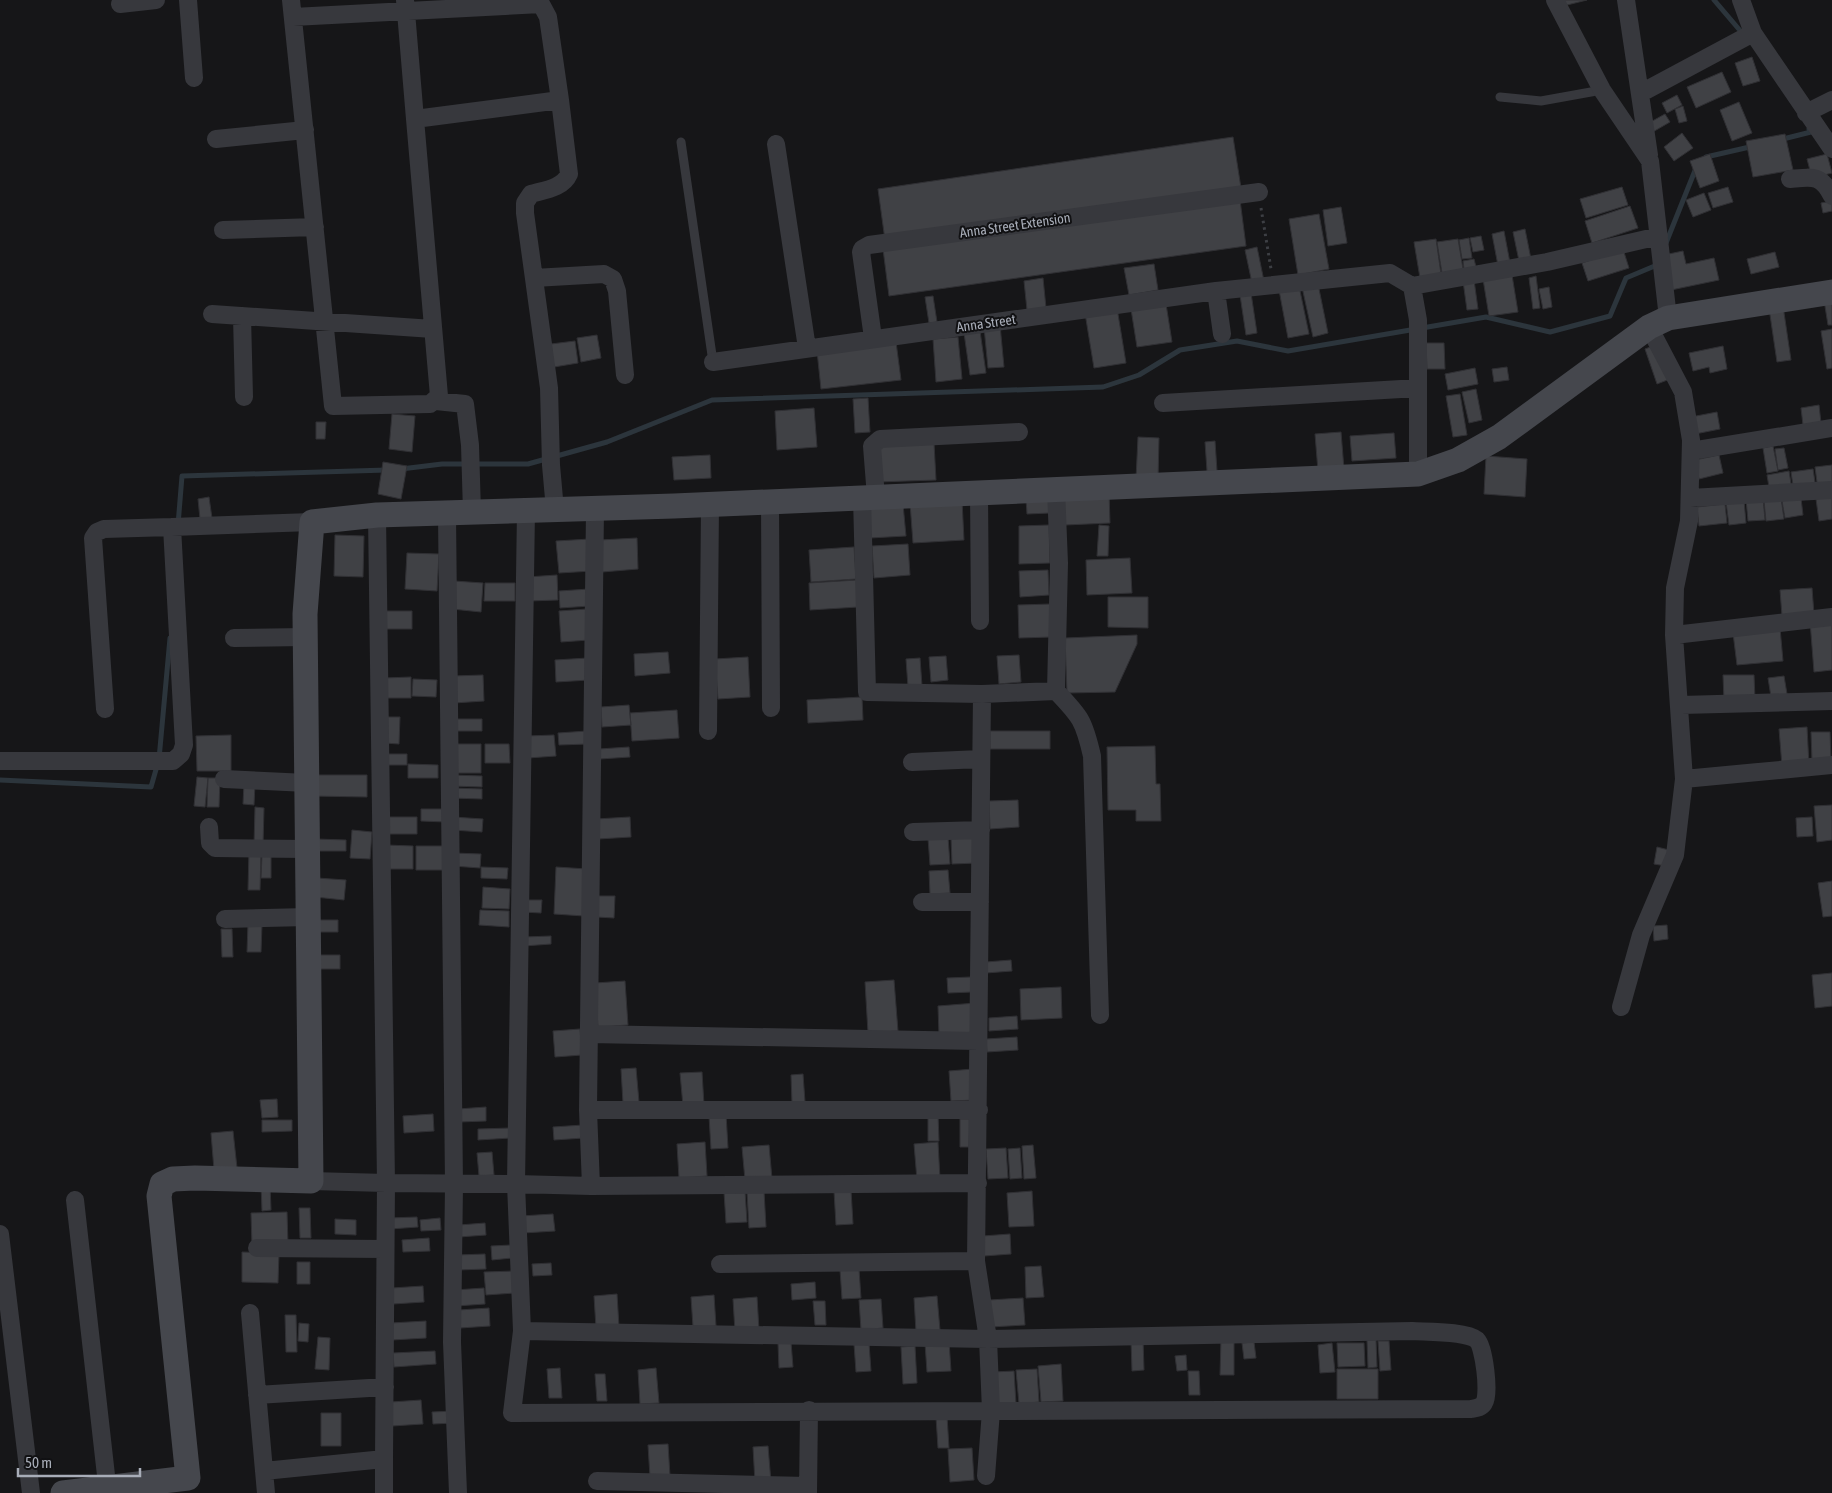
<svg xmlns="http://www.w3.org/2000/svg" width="1832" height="1493" viewBox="0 0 1832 1493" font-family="'Asap Condensed',sans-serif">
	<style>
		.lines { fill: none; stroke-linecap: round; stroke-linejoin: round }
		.stream { stroke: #2c353c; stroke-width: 5 }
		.building { fill: #404145; stroke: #303034 }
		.path { stroke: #3d3f44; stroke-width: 3; stroke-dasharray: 2.5 4; stroke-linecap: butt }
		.lane { stroke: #37383d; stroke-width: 9 }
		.street { stroke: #37383d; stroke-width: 18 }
		.secondary { stroke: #45474d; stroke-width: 25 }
		.labels { text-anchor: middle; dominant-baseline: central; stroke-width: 4; stroke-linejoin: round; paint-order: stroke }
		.street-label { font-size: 14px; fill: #a8adb8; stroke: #111113 }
	</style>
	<rect width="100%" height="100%" fill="#161618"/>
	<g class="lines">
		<path class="stream" d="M1714,0L1743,34
			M1779,140L1811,132L1809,129
			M1706,157L1754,146
			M1666,243L1696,168
			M401,469L442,464H528L607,442L712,400L1103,387L1139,375L1180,350L1237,341L1288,351L1486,317L1550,332L1610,316L1626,278L1657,265
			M178,525L182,476L387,470
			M0,780L151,787L159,759L170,638"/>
	</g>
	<path class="building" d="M1562,0H1587L1563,6Z
		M1752,57L1760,81L1743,86L1735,63Z
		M1722,72L1731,92L1696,108L1687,87Z
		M1677,95L1682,105L1667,113L1662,103Z
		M1739,102L1752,133L1732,141L1720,110Z
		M1683,106L1687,121L1679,123L1675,109Z
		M1665,114L1670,122L1651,133L1647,124Z
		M1682,133L1693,148L1674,161L1664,147Z
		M1785,134L1793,170L1753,177L1746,141Z
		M1233,137L1241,188L885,240L878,189Z
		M1710,154L1719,181L1700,188L1690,161Z
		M1827,154L1832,173L1812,178L1807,159Z
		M1622,187L1628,205L1586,218L1580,199Z
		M1728,187L1733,202L1713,208L1708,193Z
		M1704,193L1711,210L1693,217L1686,200Z
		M1240,200L1246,246L889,296L883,249Z
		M1832,201V211L1823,213L1821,203Z
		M1630,206L1638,228L1592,243L1585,221Z
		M1341,207L1347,243L1328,246L1323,210Z
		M1319,214L1329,269L1298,275L1289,219Z
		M1525,229L1531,259L1519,261L1513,232Z
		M1504,231L1511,268L1499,271L1492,234Z
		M1481,236L1484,250L1473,252L1470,238Z
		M1469,238L1472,258L1462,259L1459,240Z
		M1436,239L1441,274L1420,278L1414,242Z
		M1458,239L1463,269L1442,273L1437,242Z
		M1257,247L1264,281L1252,283L1245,250Z
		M1623,249L1629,268L1588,281L1582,263Z
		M1683,251L1686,264L1714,258L1719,280L1671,290L1664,255Z
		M1775,252L1779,267L1751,274L1747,259Z
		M1474,259L1476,267L1464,269L1463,261Z
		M1154,264L1158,290L1129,295L1124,268Z
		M1512,275L1518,312L1489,316L1483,279Z
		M1536,276L1540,308L1533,309L1529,278Z
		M1043,278L1046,308L1027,310L1024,281Z
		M1474,280L1478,309L1467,310L1463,281Z
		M1318,284L1328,333L1313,337L1302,287Z
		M1299,286L1309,334L1288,338L1279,290Z
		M1549,287L1552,307L1543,309L1539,289Z
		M1251,293L1257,333L1246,335L1240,295Z
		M933,296L937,322L929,323L925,297Z
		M1832,298V325H1828L1824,300Z
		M1166,304L1172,342L1137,347L1131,309Z
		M1783,306L1791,360L1777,362L1769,308Z
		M1117,308L1126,363L1094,368L1085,313Z
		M1000,325L1004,367L988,368L984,327Z
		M1832,329V368L1827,369L1821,331Z
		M980,331L986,373L970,375L964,333Z
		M597,335L601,358L581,362L577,338Z
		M958,337L962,379L936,382L933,339Z
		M575,341L578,363L554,367L551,344Z
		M896,342L901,380L821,389L817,351Z
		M1426,343H1444L1445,369H1427Z
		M1658,344L1670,379L1657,384L1645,349Z
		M1723,346L1727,369L1710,373L1709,367L1693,371L1689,353Z
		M1507,367L1509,380L1494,382L1492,369Z
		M1475,368L1478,384L1448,390L1445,374Z
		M1476,389L1482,420L1469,423L1462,392Z
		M1460,394L1467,435L1453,437L1446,396Z
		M868,398L870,432L855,433L853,399Z
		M1819,405L1821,423L1803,425L1801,408Z
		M814,408L817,447L777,450L775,411Z
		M1717,412L1720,429L1695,434L1691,417Z
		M392,414L415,416L412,452L389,449Z
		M316,422H326L325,439H316Z
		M1341,432L1344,469L1318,471L1315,434Z
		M1394,433L1396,458L1352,461L1350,436Z
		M1138,437L1159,438L1158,480L1136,479Z
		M1215,441L1217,471H1207L1205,442Z
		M934,443L936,480L877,482L875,446Z
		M1773,446L1778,471L1767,473L1763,448Z
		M1784,448L1788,468L1778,470L1775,449Z
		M710,455L711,478L674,480L672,457Z
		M1719,455L1723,473L1699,479L1695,460Z
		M1486,456L1527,459L1525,497L1484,494Z
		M383,462L407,466L401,499L378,494Z
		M1832,465V488L1818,490L1815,467Z
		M1813,469L1816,489L1794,492L1791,472Z
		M1789,471L1792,490L1770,493L1767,475Z
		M1109,491L1110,523L1065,525L1064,493Z
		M209,497L212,518L200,519L198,499Z
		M1832,497V519L1819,521L1816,499Z
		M1049,498L1050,513L1027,514L1026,499Z
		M1763,498L1765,520L1748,521L1746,499Z
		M1781,498L1784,519L1766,521L1764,501Z
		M1801,498L1803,515L1785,518L1782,501Z
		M962,500L964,540L913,543L910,503Z
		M1744,500L1746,523L1729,525L1726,502Z
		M903,504L906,536L870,538L868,506Z
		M1725,504L1727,523L1699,526L1697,507Z
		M1049,525L1050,563L1019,564V526Z
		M1099,525L1109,526L1108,556H1097Z
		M335,535L364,536L363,577L334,576Z
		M637,538L638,569L602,572L600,540Z
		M590,539L592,571L559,573L556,541Z
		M908,544L910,575L874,578L872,546Z
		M854,547L856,579L811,582L809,550Z
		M407,553L439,554L437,591L405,589Z
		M1130,558L1132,593L1087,595L1086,560Z
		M1048,570L1049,595L1020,597L1019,571Z
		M557,575L558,600L528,601L527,577Z
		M857,580L858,607L810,610L809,583Z
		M454,581L483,583L481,612L452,609Z
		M485,583H515V601H484Z
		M1812,588L1814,614L1782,616L1780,590Z
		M589,589L590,606L560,608L559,591Z
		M1108,597H1148V628L1108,627Z
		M1051,604L1052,637L1019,638L1018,605Z
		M587,609L589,640L561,642L559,611Z
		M382,611H412V629H382Z
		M1832,619V670L1814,672L1810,621Z
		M1780,628L1783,661L1737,665L1733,633Z
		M1137,635V644L1115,692L1067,693L1065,638Z
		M668,652L670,673L635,676L634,654Z
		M1019,655L1021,682L999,684L997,656Z
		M946,656L948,680L931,682L929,657Z
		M748,657L750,697L718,699L715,659Z
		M588,658L589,680L556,682L555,660Z
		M920,658L922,686L908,687L906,659Z
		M483,675L484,701L454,703L453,676Z
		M1723,675H1754L1755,700L1724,701Z
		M1784,676L1788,700L1772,703L1768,678Z
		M411,677V698H385L384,678Z
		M413,679L437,680L436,697L412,696Z
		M862,697L863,720L808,723L807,700Z
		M629,705L631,725L602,727L601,707Z
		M677,710L679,738L632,741L630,713Z
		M385,717H400L399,744L384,743Z
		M453,719H482V731H452Z
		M1807,727L1809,765L1782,766L1779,729Z
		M587,731L588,744L559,745L558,733Z
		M990,731H1050V749H990Z
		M1811,732H1830L1831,761H1812Z
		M231,735V771H197L196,736Z
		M554,735L556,756L528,758L527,736Z
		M451,744H481V773H451Z
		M485,744H509L510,763H485Z
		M1155,746L1156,784H1160L1161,821H1136V810H1108L1107,747Z
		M629,747L630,757L600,759L599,749Z
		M388,754H407V765H388Z
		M408,764L438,765V778H408Z
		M312,775H367V797L312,796Z
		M452,775L482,776V787L451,786Z
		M197,777L208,778L205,807L194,806Z
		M208,778H220L219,807H207Z
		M244,783L255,784L254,805L243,804Z
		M452,788L482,789V799L451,798Z
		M1018,800L1019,827L990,829L989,801Z
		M1832,805V840L1817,842L1814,806Z
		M255,807L264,808L263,845H254Z
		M421,809H446V822L421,821Z
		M385,817H417V834H386Z
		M453,817L483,819L482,832L453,830Z
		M630,817L631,837L598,839L596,819Z
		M1812,817L1813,836L1797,837L1796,818Z
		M352,830L372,832L370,859L350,858Z
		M975,835L977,863L952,864L951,837Z
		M948,837L950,864L930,865L928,838Z
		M316,839L346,840V851H316Z
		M386,845L413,846V869H386Z
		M416,846H446L445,870H416Z
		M1657,847L1669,850L1666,866L1654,864Z
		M249,850L261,851L260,890H248Z
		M453,853L481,854L480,868L453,866Z
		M262,855H271V878H261Z
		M481,867L508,868L507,879L481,878Z
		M556,867L587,869L584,916L554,914Z
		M948,870L950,893L930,894L929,871Z
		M317,878L346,880L344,900L315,897Z
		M1832,881V916L1823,917L1818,883Z
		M483,887L510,889L509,909L482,908Z
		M597,896H615L614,918L597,917Z
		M523,900H542L541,913L523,912Z
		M480,910L509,911V927L479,925Z
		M312,920H338V932H312Z
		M248,923L262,924L261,952H247Z
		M1667,925L1668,939L1654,941L1653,926Z
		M221,929H232L233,957H222Z
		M551,936V944L524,946V937Z
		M310,955H340V969H310Z
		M1011,960L1012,971L986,973V962Z
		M1832,973V1006L1815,1008L1812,975Z
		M971,977L972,992L948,993L947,978Z
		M894,980L898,1031L868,1033L865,982Z
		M625,981L628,1025L598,1027L595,983Z
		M1061,987L1062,1018L1021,1020L1020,989Z
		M976,1003L978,1033L939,1035L938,1006Z
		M1017,1016L1018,1029L989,1031V1018Z
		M580,1029L582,1055L555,1057L553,1031Z
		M1017,1037L1018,1050L987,1052L986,1039Z
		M636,1068L639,1102L623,1103L621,1069Z
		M973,1069L975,1100L951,1101L949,1071Z
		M702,1072L704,1105L683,1106L680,1073Z
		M803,1074L805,1102L792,1103L791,1075Z
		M277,1099L278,1117L262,1118L260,1100Z
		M486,1107V1121L459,1122L458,1109Z
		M433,1114L434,1131L404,1133L403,1116Z
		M726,1114L728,1148L711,1149L709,1116Z
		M928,1114H938L939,1141H928Z
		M960,1119H970L969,1147H960Z
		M262,1120H292V1131L262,1132Z
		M583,1125L584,1138L554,1140L553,1127Z
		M510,1128L511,1138L478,1140V1129Z
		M233,1131L237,1168L214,1170L211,1133Z
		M705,1142L707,1176L679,1178L677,1144Z
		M938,1142L940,1179L917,1180L914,1144Z
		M769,1145L772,1179L745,1180L742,1147Z
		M1033,1145L1036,1178L1024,1179L1022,1146Z
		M1006,1148L1008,1178L988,1179L986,1149Z
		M1020,1148L1022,1178L1010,1179L1008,1149Z
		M492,1152L494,1175L479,1176L477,1153Z
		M261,1183H270L271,1210L262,1211Z
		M851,1190L853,1224L836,1225L834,1191Z
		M745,1191L747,1222L726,1223L724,1192Z
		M764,1191L766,1227L749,1228L747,1192Z
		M1032,1191L1034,1226L1009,1227L1007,1193Z
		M299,1208H310L311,1238H300Z
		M287,1212L288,1245L252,1246L251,1213Z
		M553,1214L555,1231L523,1233L521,1216Z
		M417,1217L418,1227L390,1229L389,1218Z
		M440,1218L441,1230L421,1231L420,1220Z
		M335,1219L356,1220V1235L335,1234Z
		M485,1223L486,1235L459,1237V1225Z
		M1010,1234L1011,1254L984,1256L983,1236Z
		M429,1238L430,1251L403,1252L402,1240Z
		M511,1245L512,1258L492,1260L491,1246Z
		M242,1252L279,1253L278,1283L242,1282Z
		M485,1254L486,1269L458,1270L457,1255Z
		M297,1262H310V1284H297Z
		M551,1263L552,1275L533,1276L532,1264Z
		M1041,1266L1044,1297L1026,1298L1025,1267Z
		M859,1269L861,1298L842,1299L840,1270Z
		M514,1271L515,1293L486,1295L484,1272Z
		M815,1282L816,1298L792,1300L791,1284Z
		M423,1286L424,1302L393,1304L392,1288Z
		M484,1288L485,1304L456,1306L455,1290Z
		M617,1294L619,1327L596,1328L594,1296Z
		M714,1295L716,1326L693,1327L691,1297Z
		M937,1296L940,1330L916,1332L914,1298Z
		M757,1297L759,1330L735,1332L733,1299Z
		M1023,1298L1025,1325L991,1327L989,1300Z
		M881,1299L883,1328L861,1330L859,1300Z
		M813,1301H825L826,1325H815Z
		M489,1308L490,1326L460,1328L459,1310Z
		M285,1315H296L297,1352H286Z
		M426,1321V1338L392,1340L391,1323Z
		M299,1323L309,1324L308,1342L298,1341Z
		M318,1337L330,1338L329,1370L315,1369Z
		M1143,1339L1144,1370L1132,1371L1131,1340Z
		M1221,1339L1234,1340V1375H1220Z
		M1367,1340H1376L1377,1367L1368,1368Z
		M949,1341L951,1371L927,1372L925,1343Z
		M1378,1341H1389L1391,1370L1380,1371Z
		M791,1342L793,1367L779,1368L778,1343Z
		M1254,1342L1256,1358L1244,1359L1242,1343Z
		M869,1343L871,1371L856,1372L854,1344Z
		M1332,1343L1335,1372L1320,1373L1318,1345Z
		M1337,1343H1364L1365,1366L1338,1367Z
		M915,1346L917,1383L903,1384L901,1347Z
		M435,1351L436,1364L394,1367L393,1353Z
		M1186,1355L1187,1370L1177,1371L1175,1356Z
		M1061,1364L1063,1401L1041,1402L1038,1366Z
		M560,1368L562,1398H549L547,1369Z
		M656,1368L659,1403L640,1404L638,1370Z
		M1037,1369L1039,1402L1019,1404L1016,1370Z
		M1337,1369H1378V1399H1337Z
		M1014,1371L1016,1404L995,1405L993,1372Z
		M1188,1371H1199L1200,1395H1189Z
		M595,1374H605L607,1401H597Z
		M421,1400L423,1424L392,1426L391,1402Z
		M454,1411V1423L433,1424L432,1412Z
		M321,1413H341V1446H321Z
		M947,1416L949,1448H938L936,1417Z
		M668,1444L670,1476L650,1477L648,1445Z
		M768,1446L771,1482L755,1483L753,1447Z
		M972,1448L974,1480L950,1482L948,1449Z"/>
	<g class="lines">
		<path class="path" d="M1261,208L1271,269"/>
		<path class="lane" d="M1500,97L1541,101L1602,90
			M681,142L713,362"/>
		<path class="street" d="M188,0L194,78
			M291,0L333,406L430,404L439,396L415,119
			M405,0L415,119L560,100L569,174C563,188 545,190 531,194L525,203V213L549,388L551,465L555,510
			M1555,0L1602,90L1650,161L1668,318
			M1626,0L1649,155
			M1741,0L1753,33L1832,149
			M120,4L156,0
			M293,17L541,4L548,17L560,100
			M1641,93L1753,33
			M1806,113L1832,100
			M216,139L305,130
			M776,144L807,348
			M1790,179C1812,177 1821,174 1832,196
			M223,230L315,227
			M534,278L604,274L613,279L617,291L625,375
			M1412,286L1547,262L1659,236
			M1216,291L1390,273L1412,286L1418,320V474
			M212,314L433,329
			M242,316L244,397
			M873,338L861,252L862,249L869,245L1259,192
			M713,362L1216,291L1222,334
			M436,401L465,404L470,445L472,512
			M1163,403L1418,388
			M1691,451L1832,428
			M979,492L980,621
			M862,497L867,692L982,694L1056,691L1059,563L1056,489
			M876,497L872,446L880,439L1019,432
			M1690,498L1832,490
			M770,502L771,708
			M595,509L588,1110L591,1186L516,1184L522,1331L512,1413L991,1411L988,1339L976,1261L982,694
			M447,514L454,1185L452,1342L458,1493
			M377,515L386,1183L516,1184L526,510
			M1674,635L1832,617
			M234,638L305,637
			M1056,691C1081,717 1084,721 1092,756L1100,1015
			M1681,705L1832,701
			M105,709L93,538L97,532L104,529L172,527
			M708,731L710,504
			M0,761H173L181,754L184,745L172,527L312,522
			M912,762L981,759
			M224,779L307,783
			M1684,779L1832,765
			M209,827L210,843L215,848L307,849
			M913,832L981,830
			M922,902H980
			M225,919L308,917
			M1621,1007L1641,935L1675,855L1684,779L1674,635L1675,588L1689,521L1691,440L1683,392L1649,327
			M589,1034L978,1041
			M588,1110H979
			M311,1181L386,1183L384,1459
			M591,1186L978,1183
			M75,1200L108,1493
			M0,1234L31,1493
			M257,1248L385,1249
			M720,1264L976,1261
			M250,1313L266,1493
			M522,1331L988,1339L1412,1331C1427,1332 1466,1331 1477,1340C1484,1347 1490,1394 1484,1403C1481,1408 1476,1408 1471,1409L991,1411L986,1476
			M257,1395L385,1387
			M264,1471L384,1459V1493
			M597,1481L808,1486
			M808,1493L809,1410"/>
		<path class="secondary" d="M63,1493L188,1478L159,1196L162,1184L173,1179L195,1178L311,1181L305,614L312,522L377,515L674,506L1418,474L1458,460L1499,437L1649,327L1668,318L1832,292"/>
	</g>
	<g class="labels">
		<g class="street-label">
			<text transform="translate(1015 225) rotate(-8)">Anna Street Extension</text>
			<text transform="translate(986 323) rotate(-8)">Anna Street</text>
		</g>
	</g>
	<path d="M18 1468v8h122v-8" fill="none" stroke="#a8adb8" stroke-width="2.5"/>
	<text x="25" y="1468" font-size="15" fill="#a8adb8" stroke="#111113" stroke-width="4" paint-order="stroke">50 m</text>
</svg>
